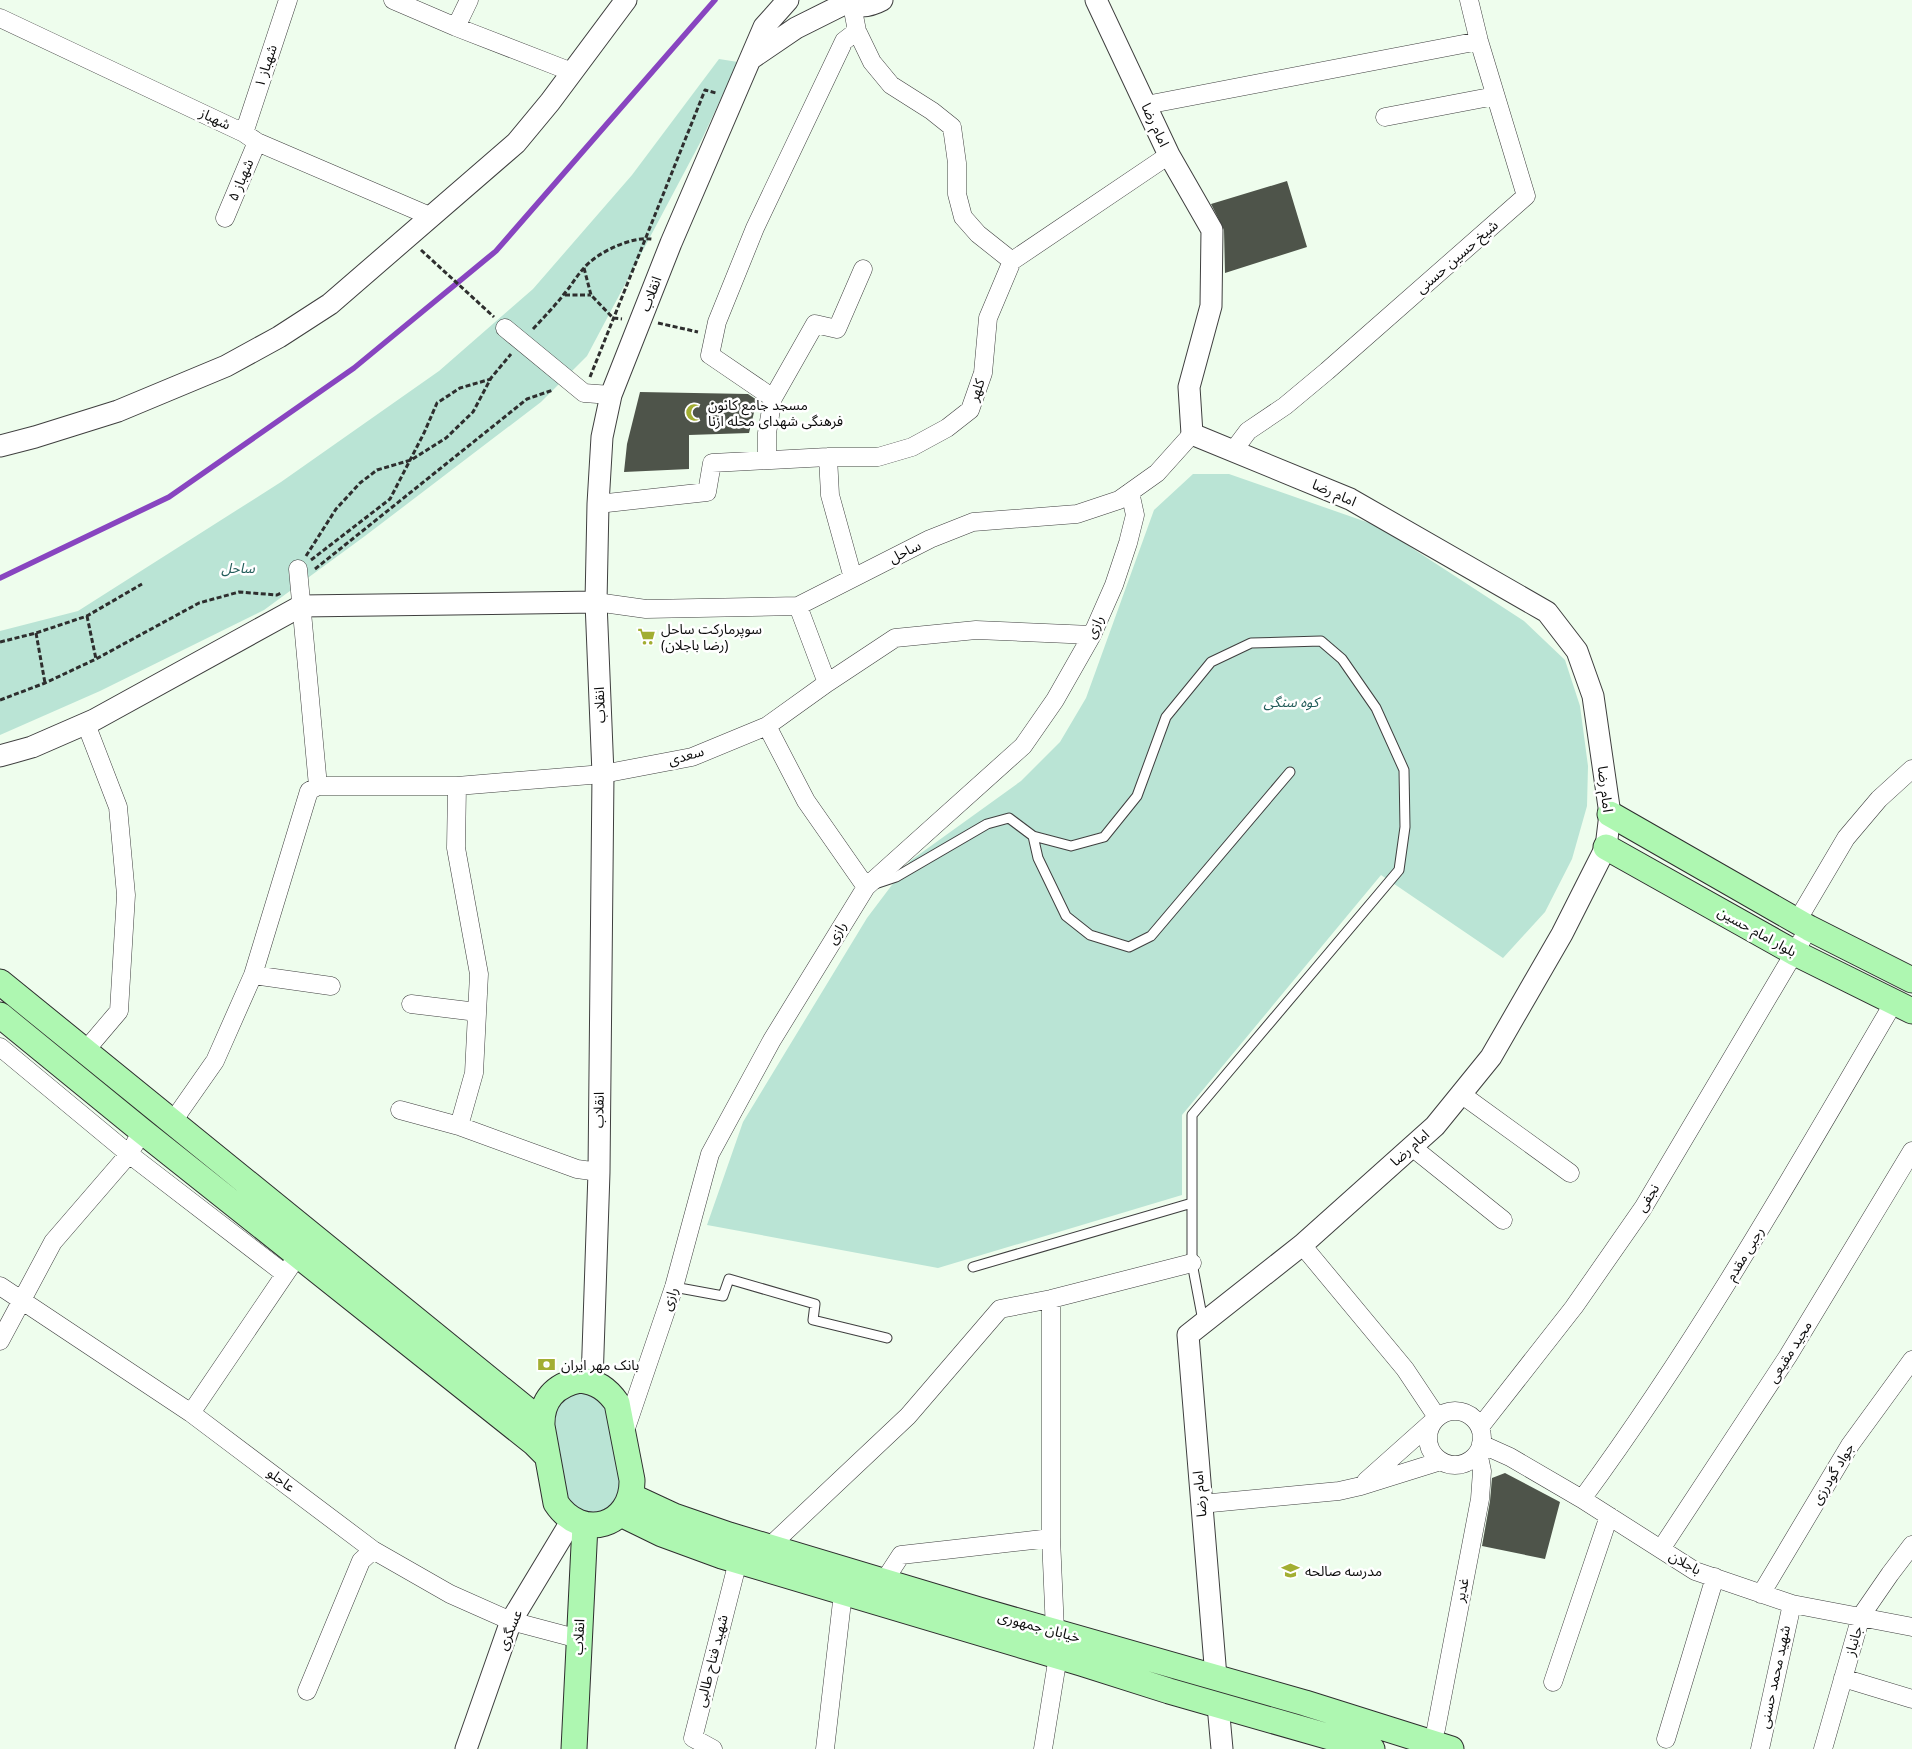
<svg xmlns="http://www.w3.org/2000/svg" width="1912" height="1749" viewBox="0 0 1912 1749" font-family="Georgia,'Noto Sans Arabic',serif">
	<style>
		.green { fill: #bae4d5 }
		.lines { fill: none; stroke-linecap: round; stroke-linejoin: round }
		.stream { stroke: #8845c0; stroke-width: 5.5 }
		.building { fill: #4e544a }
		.service-casing { stroke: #3f3f3f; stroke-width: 11 }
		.minor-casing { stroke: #3f3f3f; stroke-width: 19 }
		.tertiary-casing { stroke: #3f3f3f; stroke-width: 23 }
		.secondary-casing { stroke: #2e2e2e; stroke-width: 27 }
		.path { stroke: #2e2e2e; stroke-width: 3; stroke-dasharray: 5 2.5; stroke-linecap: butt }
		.service { stroke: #fff; stroke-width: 9 }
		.minor { stroke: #fff; stroke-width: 18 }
		.tertiary { stroke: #fff; stroke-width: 21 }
		.secondary { stroke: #aef7b1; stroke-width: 25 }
		.labels { text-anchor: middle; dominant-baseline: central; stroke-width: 5; stroke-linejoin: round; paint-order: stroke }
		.street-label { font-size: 14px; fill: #0c0c0c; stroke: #fff }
		.poi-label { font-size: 14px; fill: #0c0c0c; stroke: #fff; text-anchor: start }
		.park-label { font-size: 14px; font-style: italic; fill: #235d5a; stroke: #fff }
	</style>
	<rect width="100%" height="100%" fill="#eefded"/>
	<path class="green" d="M719,59L738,62L702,139L587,356L541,402L365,536L264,610L100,691L0,735V631L78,611L281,482L439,371L533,289L632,175Z
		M1193,474H1229L1378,526L1524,621L1565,660L1580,706L1588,766L1587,806L1572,859L1545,912L1503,958L1381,875L1182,1115V1195L938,1268L707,1225L743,1122L867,918L910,861L1021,781L1060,742L1086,698L1154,510Z
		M580,1390L604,1400L623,1489L610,1511L585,1515L565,1499L551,1426L558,1401Z"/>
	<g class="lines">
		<path class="stream" d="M0,578L169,497L354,368L496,251L715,0"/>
	</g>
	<path class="building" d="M1287,181L1307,247L1225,273L1224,230L1211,204Z
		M640,392L748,394L757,400L749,433L689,435V469L624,472L627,444Z
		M1505,1473L1560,1502L1545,1559L1482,1546L1490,1501L1492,1478Z"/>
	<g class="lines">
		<defs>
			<path id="service" d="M1033,836L1038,858L1066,916L1090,935L1129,947L1151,936L1290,772
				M875,884L896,877L987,824L1009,818L1033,836L1071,846L1104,837L1137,796L1166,717L1211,662L1251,643L1321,641L1342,659L1376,708L1404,770L1405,827L1399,870L1192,1115V1263L1203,1321
				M973,1267L1192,1203
				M674,1287L723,1296L729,1279L815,1304L813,1320L887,1338"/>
			<path id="minor" d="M393,0L456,27L572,72
				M852,5L857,31L872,62L891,85L932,111L952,127L957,163V194L963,217L978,234L1012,261
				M0,18L244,133L257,142L432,217
				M456,27L469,0
				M1146,105L1479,41
				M1385,117L1495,96
				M244,133L288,0
				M225,218L257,142
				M1012,261L1169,155
				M505,328L584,393L611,395
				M773,398L710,355L717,322L755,228L844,41L857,31
				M1233,451L1248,431L1285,406L1327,371L1526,196L1479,41L1469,0
				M828,457L830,495L853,578
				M767,460V433L773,398L815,324L837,329L863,269
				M598,504L707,492L712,463L828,457H878L912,447L947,428L970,410L983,373L988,318L1012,261
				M298,569L318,786
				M596,602L646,609L798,606L930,539L973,522L1077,514L1119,500L1157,473L1192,434
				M798,606L827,683
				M457,786L456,848L479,974L474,1073L459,1126
				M866,887L806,801L767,726L827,683L895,638L976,630L1092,635
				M1797,921L1846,838L1879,799L1912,769
				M253,975L331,986
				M411,1004L477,1012
				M0,1047L129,1154L285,1274
				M85,1051L119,1011L126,895L118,807L86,724
				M1461,1094L1570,1173
				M400,1110L459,1126L577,1169L599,1172
				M173,1121L215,1061L253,975L309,791L318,786H457L603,774L692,757L767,726
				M1412,1147L1503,1220
				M1302,1245L1405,1369L1437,1417
				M0,1286L191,1413L373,1550L450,1594L511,1621L579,1639
				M1051,1299V1538L1055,1631
				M0,1341L53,1242L129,1154L142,1131
				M1428 1438a27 27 0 1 1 54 0a27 27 0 1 1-54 0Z
				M191,1413L292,1264
				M1480,1427L1574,1307L1643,1208L1809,928
				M624,1434L674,1287L710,1154L772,1040L866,887L1023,746L1055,700L1092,635L1114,585L1128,543L1135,515L1130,492
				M1481,1444L1510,1457L1582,1499L1695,1571L1792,1604L1912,1627
				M1366,1481L1431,1423
				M1582,1499C1698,1341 1795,1171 1894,1002
				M1201,1504L1339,1491L1361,1486L1441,1461
				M769,1547L908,1416L1000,1309L1051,1299L1192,1263
				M1661,1549L1788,1356L1912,1151
				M884,1581L901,1555L1051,1538
				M1761,1594L1850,1445L1912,1360
				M1843,1678L1912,1699
				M1553,1682L1609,1516
				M307,1691L361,1561L373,1550
				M1436,1729L1480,1499L1482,1471L1478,1452
				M1666,1739L1715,1577
				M713,1749L693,1738L738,1561
				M825,1749L843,1593
				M1043,1749L1058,1656
				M1760,1749L1792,1604
				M1823,1749L1861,1616L1890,1574L1912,1545"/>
			<path id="tertiary" d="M842,0C854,9 869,7 882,0
				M1096,0L1169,155L1212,230L1211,306L1189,387L1192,434L1350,499L1547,612L1577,651L1593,696L1610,814L1606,847L1562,934L1491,1057L1461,1094L1435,1126L1302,1245L1188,1335L1216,1677
				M752,58L796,28L846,3
				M0,446L35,437L118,411L226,366L279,337L330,304L516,143L550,102L626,0
				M0,756L32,747L94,720L301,606L596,602
				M592,1382L599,1172L603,774L596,602L598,504L602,437L611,395L671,243L764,27L788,0
				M1218,1705L1222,1749
				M466,1749L511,1621L572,1520"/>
			<path id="secondary" d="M1610,814L1809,928L1912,980
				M1606,847L1795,953L1912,1011
				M0,982L542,1422
				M0,1015L142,1131L534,1443L547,1456
				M580,1380C597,1382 607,1389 617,1403L632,1480C633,1526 582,1542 556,1503L542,1426C541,1400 555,1385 580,1380Z
				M631,1496L674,1516L729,1535L979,1610L1305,1703L1451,1749
				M621,1514L662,1534L722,1556L1081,1663L1169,1691L1372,1749
				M574,1749L585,1525"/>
		</defs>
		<use href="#service" class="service-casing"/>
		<use href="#minor" class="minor-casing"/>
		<use href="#tertiary" class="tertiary-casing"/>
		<use href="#secondary" class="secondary-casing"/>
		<path class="path" d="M421,250L494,317
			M584,268L591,295L613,318L622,319
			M565,295H591
			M658,323L698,332
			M533,329C544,317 555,306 564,294C571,286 576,277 583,269C596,253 631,236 652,239
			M590,377L705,90L716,93
			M306,556L336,509L360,483L377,470L411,460L446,438L473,412L491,378L511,354
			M311,560L390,499L424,433L437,403L460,388L491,379
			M315,569L527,399L553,390
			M87,616L96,659
			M36,633L45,683
			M0,642L36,633L87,616L142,584
			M0,700L45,683L96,659L199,603L239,592L277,595L281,593"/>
		<use href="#service" class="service"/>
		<use href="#minor" class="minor"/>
		<use href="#tertiary" class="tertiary"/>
		<use href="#secondary" class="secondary"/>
	</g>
	<defs>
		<symbol id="mosque-bare" viewBox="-9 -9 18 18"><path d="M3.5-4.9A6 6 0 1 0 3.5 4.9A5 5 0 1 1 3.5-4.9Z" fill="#a2ae32" stroke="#fff" stroke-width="2.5" paint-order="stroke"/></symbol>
		<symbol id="supermarket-bare" viewBox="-9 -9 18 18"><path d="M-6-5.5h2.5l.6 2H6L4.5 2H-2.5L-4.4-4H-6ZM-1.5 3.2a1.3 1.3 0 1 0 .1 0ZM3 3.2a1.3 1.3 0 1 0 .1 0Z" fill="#a2ae32" stroke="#fff" stroke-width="2.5" paint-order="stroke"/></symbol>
		<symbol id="bank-bare" viewBox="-9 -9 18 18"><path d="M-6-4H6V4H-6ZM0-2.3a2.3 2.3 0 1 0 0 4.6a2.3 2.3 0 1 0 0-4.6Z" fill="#a2ae32" stroke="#fff" stroke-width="2.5" paint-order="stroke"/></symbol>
		<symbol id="school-bare" viewBox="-9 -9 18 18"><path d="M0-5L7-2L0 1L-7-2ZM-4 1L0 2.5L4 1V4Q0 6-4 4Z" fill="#a2ae32" stroke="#fff" stroke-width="2.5" paint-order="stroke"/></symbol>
	</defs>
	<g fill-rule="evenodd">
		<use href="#mosque-bare" x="682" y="400" width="25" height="25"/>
		<use href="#supermarket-bare" x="634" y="624" width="25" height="25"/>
		<use href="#bank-bare" x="534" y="1352" width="25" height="25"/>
		<use href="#school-bare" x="1278" y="1558" width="25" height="25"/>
	</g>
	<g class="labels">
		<g class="street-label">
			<text transform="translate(266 66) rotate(-72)">شهباز ۱</text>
			<text transform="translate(215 119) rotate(25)">شهباز</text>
			<text transform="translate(1155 125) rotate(65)">امام رضا</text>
			<text transform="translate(241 180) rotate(-67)">شهباز ۵</text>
			<text transform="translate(1457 257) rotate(-41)">شیخ حسین حسنی</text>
			<text transform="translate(651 294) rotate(-69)">انقلاب</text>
			<text transform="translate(977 390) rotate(-72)">کلهر</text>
			<text transform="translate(1334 493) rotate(24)">امام رضا</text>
			<text transform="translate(905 552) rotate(-27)">ساحل</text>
			<text transform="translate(1095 627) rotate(-65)">رازی</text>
			<text transform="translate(600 705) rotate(-92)">انقلاب</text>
			<text transform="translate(686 756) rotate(-16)">سعدی</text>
			<text transform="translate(1605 789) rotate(83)">امام رضا</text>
			<text transform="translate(1757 932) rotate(29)">بلوار امام حسین</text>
			<text transform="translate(837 933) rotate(-59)">رازی</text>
			<text transform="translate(599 1110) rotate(-89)">انقلاب</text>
			<text transform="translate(1410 1148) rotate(-42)">امام رضا</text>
			<text transform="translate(1648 1198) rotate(-58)">نجفی</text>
			<text transform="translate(1745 1254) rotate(-59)">رجبی مقدم</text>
			<text transform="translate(670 1299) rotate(-72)">رازی</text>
			<text transform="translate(1790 1352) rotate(-58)">مجید مقیعی</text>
			<text transform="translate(1833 1474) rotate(-59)">جواد گودرزی</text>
			<text transform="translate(281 1480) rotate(37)">عاجلو</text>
			<text transform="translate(1200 1494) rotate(-95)">امام رضا</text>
			<text transform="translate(1685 1563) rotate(29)">باجلان</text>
			<text transform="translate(1462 1590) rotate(-79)">غدیر</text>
			<text transform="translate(1039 1627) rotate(15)">خیابان جمهوری</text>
			<text transform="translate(510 1630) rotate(-67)">عسگری</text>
			<text transform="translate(579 1637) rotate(-87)">انقلاب</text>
			<text transform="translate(1854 1641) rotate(-74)">جانباز</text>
			<text transform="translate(712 1661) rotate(-76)">شهید فتاح طالبی</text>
			<text transform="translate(1775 1677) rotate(-78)">شهید محمد حسنی</text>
		</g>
		<g class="poi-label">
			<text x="708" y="405">مسجد جامع کانون<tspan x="708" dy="16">فرهنگی شهدای محله ازنا</tspan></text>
			<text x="661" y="629">سوپرمارکت ساحل<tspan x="661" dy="16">(رضا باجلان)</tspan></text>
			<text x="561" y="1365">بانک مهر ایران</text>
			<text x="1305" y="1571">مدرسه صالحه</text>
		</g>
		<g class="park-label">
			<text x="238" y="568">ساحل</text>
			<text x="1291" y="702">کوه سنگی</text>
		</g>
	</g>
</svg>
